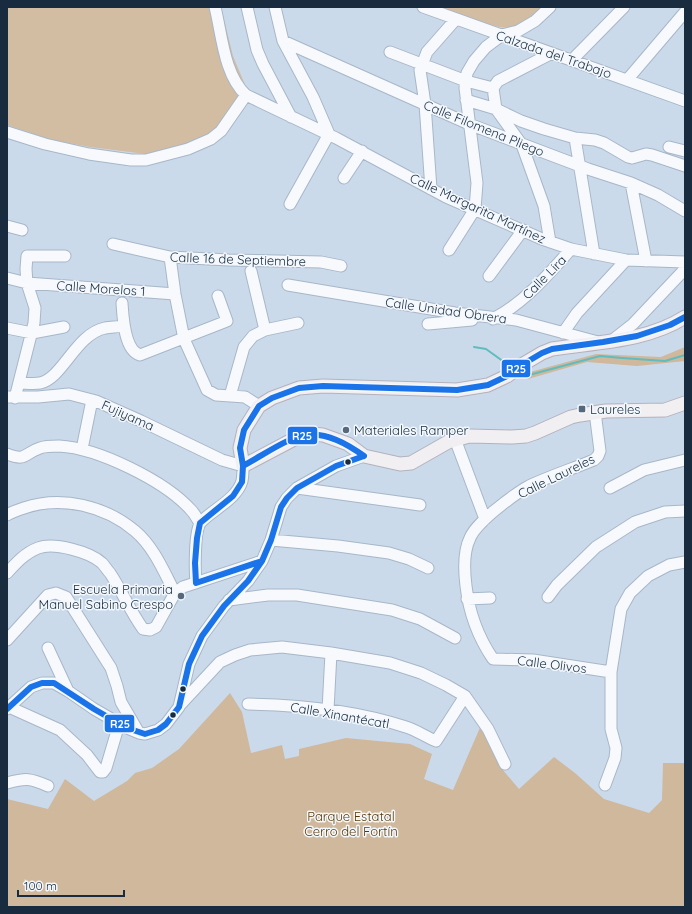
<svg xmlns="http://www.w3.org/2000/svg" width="692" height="914" viewBox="0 0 692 914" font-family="Quicksand,sans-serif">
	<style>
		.green { fill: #d3bda2 }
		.forest { fill: #cfb89b }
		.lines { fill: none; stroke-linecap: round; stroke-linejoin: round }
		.stream { stroke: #61bcbd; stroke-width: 2 }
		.minor-casing { stroke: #a7b7c8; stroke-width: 13 }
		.major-casing { stroke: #b3b2bc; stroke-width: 15 }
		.minor { stroke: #f7f9fc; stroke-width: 11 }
		.major { stroke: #f2eff3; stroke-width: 13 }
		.bus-1-casing { stroke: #f3f8fd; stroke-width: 9 }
		.bus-1 { stroke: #1a73e8; stroke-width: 6 }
		.poi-dot { fill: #56687b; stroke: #f3f8fd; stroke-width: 1.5 }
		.bus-dot { fill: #182b3f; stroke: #f3f8fd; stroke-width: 1.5 }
		.labels { text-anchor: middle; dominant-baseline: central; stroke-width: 3; stroke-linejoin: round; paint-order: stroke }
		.street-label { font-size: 13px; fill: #182b3f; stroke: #f3f8fd }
		.poi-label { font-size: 13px; fill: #182b3f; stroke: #f3f8fd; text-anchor: start }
		.park-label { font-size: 13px; fill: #5b3700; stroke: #f3f8fd }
		.line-badge { stroke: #f3f8fd; stroke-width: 1.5 }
		.badge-label { font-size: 11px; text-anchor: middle; font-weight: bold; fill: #fff }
	</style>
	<rect width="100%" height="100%" fill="#cadaeb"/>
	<path class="green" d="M7,7H221L233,56L246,87L226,122L211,135L165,152L145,154L90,147L52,140L7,125Z
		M439,7H544C536,14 523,24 513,27C496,31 456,13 439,7Z"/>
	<path class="forest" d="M685,347V361L637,366L587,362L528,379L515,374L521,369L530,372L596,354L661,357Z
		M230,693L242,712L251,753L282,745L285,759L299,756V749L346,738L410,744L432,754L424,779L453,790L482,723L492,743L502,769L519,789L554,757L575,773L604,799L649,813L662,800L663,763H685V907H7V799L48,809L65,779L94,801L127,781L135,773L152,768L179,749Z"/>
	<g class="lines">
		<path class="stream" d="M474,347L486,349L511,367
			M520,371L529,375L600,356L622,358L665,361L685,355"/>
		<defs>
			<path id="minor" d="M215,7C222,35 224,75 246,95L336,138L446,197L542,239L571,249L626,260L685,262
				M247,7L257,50L263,64L291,117
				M275,7L283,41L313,97L329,134L290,204
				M423,7L685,101
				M283,41L469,124L588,169L631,183L658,195L685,211
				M390,52L466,81L493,88
				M572,60L624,7
				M627,80L685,12
				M466,100L496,109L521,121L544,129L575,138L595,140L604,143L628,157L632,158L646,154L652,155L685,166
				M7,132L45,144L89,154L131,160H146L188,149L211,139L221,131L246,95
				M575,138L594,254
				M669,147L685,151
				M344,178L362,151
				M631,183L646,261
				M431,189L425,104L420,70L427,52L456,19
				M7,226L22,230
				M550,242L544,206L522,145L496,109L493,88L498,81L552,53
				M113,244L170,257L229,260L321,262L341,266
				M449,250L475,209L477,183L465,88L467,73L474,61L486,47L502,35L518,31L535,21L550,7
				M170,257L175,294L184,339L207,390L216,395L245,397L259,406
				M251,271L265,330
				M489,276L523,230
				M7,278L27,283L175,294
				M288,285L455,313L516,320L598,342
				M122,303C123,317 124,350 140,355L227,321L218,296
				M493,319C524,303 548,275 571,249
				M428,324L472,320
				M7,328L32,333L64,327
				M563,333L577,313L626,260
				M610,342L633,324L685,269
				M19,383C25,383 34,384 40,383C62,379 76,334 105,328C111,327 118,327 123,326
				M230,396L244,347L253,336L265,330L298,323
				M7,397H38L69,394L96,401L141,421L222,460L243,466C243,471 243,476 242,481C237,499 212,510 201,522C194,530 195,572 196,583
				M15,398L34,323L35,308L27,283L26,269L27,256H65
				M595,412L600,451L598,456L594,460C572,469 550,476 529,486C516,493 505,502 494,511C486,518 474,528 470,538C463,552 464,570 466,586C469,612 478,637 493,659L533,660L611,672
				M455,439L485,519
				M82,449L92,400
				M7,454C27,462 24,453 40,448C45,446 53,446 59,446C98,448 165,481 191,510C195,514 197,519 200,523
				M297,488L420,505
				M610,488L644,470L685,460
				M7,515C12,512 18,510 24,508C62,495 105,506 135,531C154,547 164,572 175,593
				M271,540L338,546L389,553L409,559L428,568
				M7,573C16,563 25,553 38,548C54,542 90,552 102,563C105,566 107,570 110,573C122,591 130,611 143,629L150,630L156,627L175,593L183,587L262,561
				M548,597L557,585L596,547L635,522L665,512L685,511
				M467,599L490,598
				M229,600L268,595H297L392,610L420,619L455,638
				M7,640L48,595L56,593L66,597L111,668L117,686L121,702L139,733
				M48,648L68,691
				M248,704C301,705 355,710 406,727C416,730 426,737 436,741L465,696
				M180,705L220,662L235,655L250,650L282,647L331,653L390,663L421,673L446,685L465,696L488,729L505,764
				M9,707L60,730L87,755L100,772H103L106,768L119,724
				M7,709L31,687L42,683H54L68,691L94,709L127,728L139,733L145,734L158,730L166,724L179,707L189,664L202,636L224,606L248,581L262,561L271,540L281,507L287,498L297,488L336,466L364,456
				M328,710L331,653
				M7,783C26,778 30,778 48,786
				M605,785L615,758L616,748L611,729V672L621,609L630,593L648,576L669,565L685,562"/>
			<path id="major" d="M685,317C646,342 596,342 552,349L542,353L520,366L507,376L488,385L457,390L323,386L299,388L272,398L259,406L244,430L240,448L243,466L296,438L311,434L323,435L348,444L364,456L400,464L411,463L448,442L469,436L512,437L526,436L535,433L571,417L580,415L606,411L665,410L685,403"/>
		</defs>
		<use href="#minor" class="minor-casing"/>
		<use href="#major" class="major-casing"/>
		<use href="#minor" class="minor"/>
		<use href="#major" class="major"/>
		<defs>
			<path id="bus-1" d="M243,466C293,438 311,417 364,456
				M262,561L196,583L195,563L197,538L200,523L233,496L242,482L243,466L240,448L244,430L259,406L272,398L299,388L323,386L457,390L488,385L507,376L520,366L542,353L552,349L603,342L637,336L670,325L685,317
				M7,709L31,687L42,683H54L94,709L127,728L145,734L158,730L166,724L179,707L189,664L202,636L224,606L248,581L262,561L271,540L281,507L287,498L297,488L336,466L364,456"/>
		</defs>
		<use href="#bus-1" class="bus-1-casing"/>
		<use href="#bus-1" class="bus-1"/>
	</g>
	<g class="poi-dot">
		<rect x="578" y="405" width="8" height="8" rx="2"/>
		<circle cx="346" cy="430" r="4"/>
		<circle cx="181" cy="596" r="4"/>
	</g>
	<g class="bus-dot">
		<circle cx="348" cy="462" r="3.5"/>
		<circle cx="183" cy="689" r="3.5"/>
		<circle cx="173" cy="715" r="3.5"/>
	</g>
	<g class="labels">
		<g class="street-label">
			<text transform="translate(554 54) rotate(19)">Calzada del Trabajo</text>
			<text transform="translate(484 128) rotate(22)">Calle Filomena Pliego</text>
			<text transform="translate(478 208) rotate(25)">Calle Margarita Martínez</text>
			<text transform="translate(238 259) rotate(2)">Calle 16 de Septiembre</text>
			<text transform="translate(544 277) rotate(-45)">Calle Lira</text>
			<text transform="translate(101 288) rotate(4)">Calle Morelos 1</text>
			<text transform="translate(446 310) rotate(8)">Calle Unidad Obrera</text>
			<text transform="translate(128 415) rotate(24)">Fujiyama</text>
			<text transform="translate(556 476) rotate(-26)">Calle Laureles</text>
			<text transform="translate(552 664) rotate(7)">Calle Olivos</text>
			<text transform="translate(340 715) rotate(10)">Calle Xinantécatl</text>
		</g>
		<g class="poi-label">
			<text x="590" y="409">Laureles</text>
			<text x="354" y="430">Materiales Ramper</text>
			<text x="173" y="589" text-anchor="end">Escuela Primaria<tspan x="173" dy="15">Manuel Sabino Crespo</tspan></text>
		</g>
		<g class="park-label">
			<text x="351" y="816">Parque Estatal<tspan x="351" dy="15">Cerro del Fortín</tspan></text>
		</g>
	</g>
	<g class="line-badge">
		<rect x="501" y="359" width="30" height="19" rx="4" fill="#1a73e8"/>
		<rect x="287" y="426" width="31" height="19" rx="4" fill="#1a73e8"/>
		<rect x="104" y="714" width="31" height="19" rx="4" fill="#1a73e8"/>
	</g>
	<g class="badge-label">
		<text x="516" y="373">R25</text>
		<text x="302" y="440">R25</text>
		<text x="120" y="728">R25</text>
	</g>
	<rect width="692" height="914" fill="none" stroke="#182b3f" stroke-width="16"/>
	<path d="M18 890v6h106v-6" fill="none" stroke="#182b3f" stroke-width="2"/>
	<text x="24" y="890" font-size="12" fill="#182b3f" stroke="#f3f8fd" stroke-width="3" paint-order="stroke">100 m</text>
</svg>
